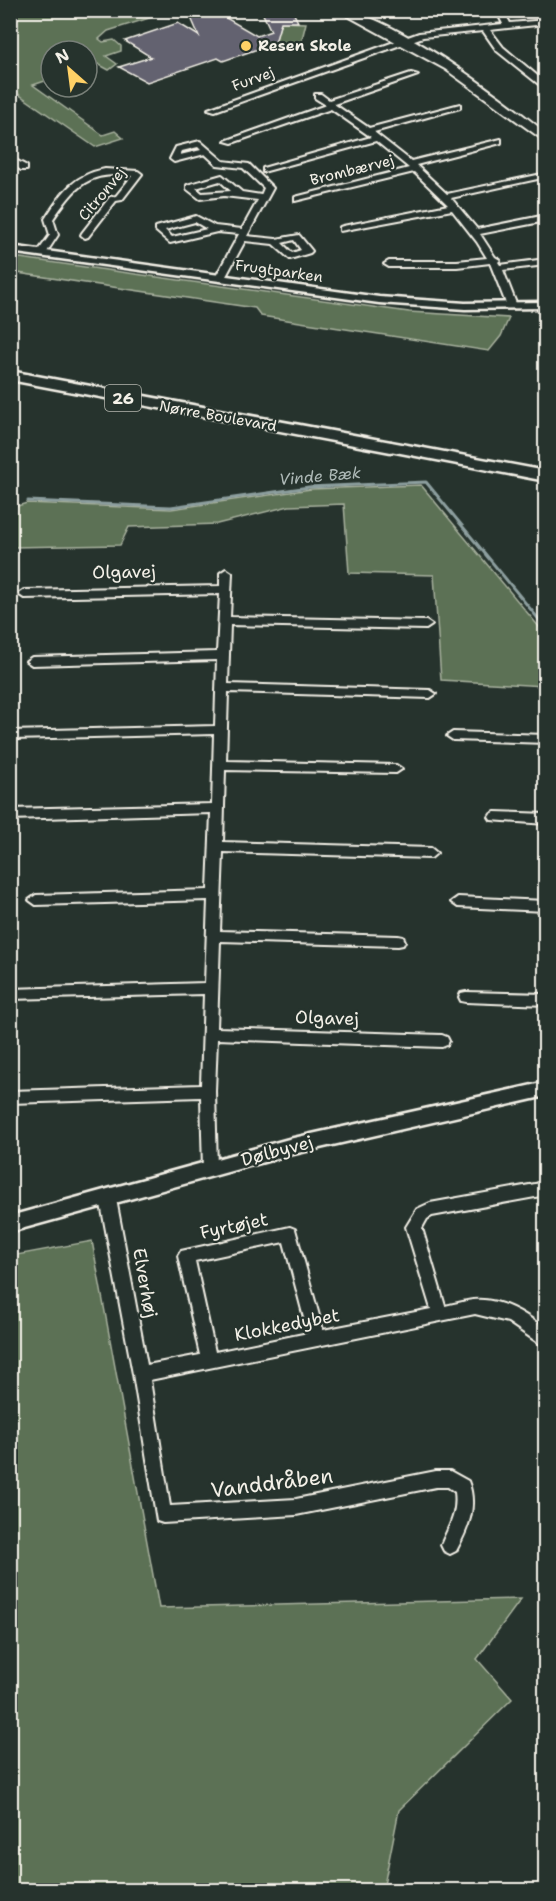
<svg xmlns="http://www.w3.org/2000/svg" width="556" height="1901" viewBox="0 0 556 1901" font-family="'Shantell Sans',sans-serif">
	<style>
		.green { fill: #5b7155; stroke: #a8b19e; stroke-width: 1.5 }
		.lines { fill: none; stroke-linecap: round; stroke-linejoin: round }
		.stream { stroke: #8d9f9f; stroke-width: 3 }
		.building { fill: #63626f; stroke: #f4f1e8; stroke-width: 1.5 }
		.minor-casing { stroke: #f4f1e8; stroke-width: 4 }
		.tertiary-casing { stroke: #f4f1e8; stroke-width: 5 }
		.secondary-casing { stroke: #f4f1e8; stroke-width: 4 }
		.primary-casing { stroke: #f4f1e8; stroke-width: 5 }
		.trunk-casing { stroke: #f4f1e8; stroke-width: 5 }
		.minor { fill: #26332d; fill-rule: evenodd }
		.tertiary { fill: #26332d; fill-rule: evenodd }
		.secondary { fill: #26332d; fill-rule: evenodd }
		.primary { fill: #26332d; fill-rule: evenodd }
		.trunk { fill: #26332d; fill-rule: evenodd }
		.poi-dot { fill: #ffd166; stroke: #26332d; stroke-width: 2 }
		.labels { text-anchor: middle; dominant-baseline: central; stroke-width: 4.5; stroke-linejoin: round; paint-order: stroke }
		.far-poi-label { font-size: 15px; font-weight: bold; fill: #f4f1e8; stroke: #26332d; text-anchor: start }
		.far-street-label { font-size: 15px; fill: #f4f1e8; stroke: #26332d }
		.shield { fill: #26332d; stroke: #b6b8b0; stroke-width: 1.5 }
		.shield-label { font-size: 16px; font-weight: bold; fill: #f4f1e8 }
		.far-water-label { font-size: 16px; font-style: italic; fill: #afbab8; stroke: #26332d }
		.street-label { font-size: 18px; fill: #f4f1e8; stroke: #26332d }
		.near-street-label { font-size: 21px; fill: #f4f1e8; stroke: #26332d }
	</style>
	<rect width="100%" height="100%" fill="#26332d"/>
	<filter id="ink" filterUnits="userSpaceOnUse"><feTurbulence type="fractalNoise" baseFrequency=".0167" numOctaves="2"/><feDisplacementMap in="SourceGraphic" scale="12" xChannelSelector="R" yChannelSelector="G"/><feConvolveMatrix kernelMatrix="1 2 1 2 8 2 1 2 1" color-interpolation-filters="sRGB"/></filter>
	<g filter="url(#ink)">
		<path class="green" d="M10,11H161L159,15L108,31L99,39L103,42L114,40L121,46V51L106,56L117,64L109,70L98,64L87,67V51H51V79L33,85L103,135L115,131L123,138L95,147L11,89Z
			M281,22L306,23L301,43L275,42Z
			M13,257L409,312L509,318L501,336L489,351L261,316L255,308L11,272Z
			M421,485L545,634V686L441,680L434,575L349,573L344,504L289,506L217,524L129,527L120,545L12,547L11,508L27,503L171,509L311,489Z
			M92,1241L159,1608L521,1599L477,1659L512,1699L399,1810L383,1890H11V1256Z"/>
		<g class="lines">
			<path class="stream" d="M28,501L171,507L309,487L426,482L546,628"/>
		</g>
		<path class="building" d="M196,10H221L226,18L257,36L271,31L261,10H292L298,22H281L275,43L223,61L218,58L147,82L119,67L151,57L125,41L178,23L199,36L189,13Z"/>
		<g class="lines">
			<defs>
				<path id="minor" d="M496,10H503L510,23L546,20V24L490,30L503,47L546,83V90L497,51L483,31L423,37L215,111L208,109L419,33L503,24Z
					M411,73L418,75L334,104L369,128L460,104V108L374,132L411,161L501,139V143L416,165L447,194L542,174V178L451,198L477,229L546,215V221L480,234L495,257L500,260L498,262L500,265L546,259V265L503,270L517,306L515,308L507,306L490,263L457,267H389L384,264L389,261H457L487,258L477,242L452,210L340,231V227L343,226L448,205L414,172L295,201V197L409,168L376,141L263,172V168L371,137L331,109L232,143L225,141L326,105L315,98V94H321L329,100Z
					M200,141L223,161L249,164L273,188L247,236L276,239L299,235L312,251L310,253L290,259L273,244L245,241L225,278L220,281L215,278L239,234L217,232L170,243L156,231V227L196,216L215,226L242,229L258,200L224,196L200,199L187,189V185L222,175L242,192L261,195L264,188L243,168L217,165L205,154L174,162L170,159L176,147ZM198,147L201,150L180,155L182,151ZM220,181L231,191L202,193L196,188ZM195,222L207,229L172,237L165,230ZM294,240L301,250L292,253L282,243Z
					M10,157L27,166V170H21L10,163Z
					M105,169L138,171L142,174L122,200L116,201L88,237L85,238L81,235L82,233L110,197L116,196L132,176C88,171 77,185 53,219L58,235L45,255H39L37,253L50,235L45,219C62,193 73,175 105,169Z
					M226,569L232,573L230,617L426,621L432,625L426,629L230,625L228,684L430,690L436,694L430,698L228,692L226,761L396,765L402,769L396,773L225,770L223,842L431,848L437,853L431,858L223,852L220,931L398,936L403,937L405,941L403,945L398,946L220,941L217,1028L442,1035L447,1037L449,1041L447,1045L442,1047L217,1039L215,1091L217,1169L215,1174L210,1175L205,1174L203,1169L201,1097L10,1103V1091L201,1085L204,994L10,999V989L205,983L208,900L36,905L29,900L36,895L208,890L211,813L10,819V809L212,804L214,734L13,739H10V731L215,726L217,660L32,665L26,661L32,657L217,652L220,594L24,598L18,594L24,590L220,586V573Z
					M453,732L546,735V743L453,740L447,736Z
					M495,812L546,814V824L491,820L489,817L491,814Z
					M458,897L546,901V911L458,907L451,902Z
					M466,992L546,994V1005L466,1002L461,1001L459,997L461,993Z
					M546,1182V1195L432,1216L427,1219L422,1228L445,1306C455,1304 464,1301 473,1300C499,1297 527,1314 546,1330V1348L508,1322L475,1314L150,1380L170,1506L296,1499L436,1471H450L468,1481C478,1506 468,1529 456,1551L450,1554L444,1551L441,1545C449,1526 458,1513 455,1492L448,1487H436L296,1515L163,1523L157,1521L133,1374L100,1199L103,1194L108,1192L113,1194L116,1199L147,1365L200,1355L178,1256L181,1251L290,1227L295,1229L323,1330L431,1309L406,1227L417,1209L430,1203ZM284,1242L308,1333L215,1352L195,1261Z"/>
				<path id="tertiary" d="M10,246L379,297L465,303L546,302V308L465,309L379,303L10,252Z
					M546,1082V1096L289,1155L10,1232V1216L289,1139Z"/>
				<path id="secondary" d="M337,10C387,10 505,100 546,133V142L445,69Z"/>
				<path id="primary" d="M391,442L546,471V481L385,450L383,447L385,444Z"/>
				<path id="trunk" d="M10,371L391,442L399,447L391,452L10,380Z"/>
			</defs>
			<use href="#minor" class="minor-casing"/>
			<use href="#tertiary" class="tertiary-casing"/>
			<use href="#secondary" class="secondary-casing"/>
			<use href="#primary" class="primary-casing"/>
			<use href="#trunk" class="trunk-casing"/>
			<use href="#minor" class="minor"/>
			<use href="#tertiary" class="tertiary"/>
			<use href="#secondary" class="secondary"/>
			<use href="#primary" class="primary"/>
			<use href="#trunk" class="trunk"/>
		</g>
	</g>
	<circle class="poi-dot" cx="246" cy="46" r="6"/>
	<g class="labels">
		<g class="far-poi-label">
			<text x="258" y="46">Resen Skole</text>
		</g>
		<g class="far-street-label">
			<text transform="translate(253 79) rotate(-20)">Furvej</text>
			<text transform="translate(352 170) rotate(-14)">Brombærvej</text>
			<text transform="translate(102 194) rotate(-50)">Citronvej</text>
			<text transform="translate(279 271) rotate(8)">Frugtparken</text>
			<text transform="translate(218 416) rotate(10)">Nørre Boulevard</text>
		</g>
		<rect class="shield" x="105" y="385" width="36" height="26" rx="4.5"/>
		<g class="shield-label">
			<text x="123" y="398">26</text>
		</g>
		<g class="far-water-label">
			<text transform="translate(320 476) rotate(-5)">Vinde Bæk</text>
		</g>
		<g class="street-label">
			<text transform="translate(124 572) rotate(-1)">Olgavej</text>
			<text transform="translate(327 1018) rotate(2)">Olgavej</text>
			<text transform="translate(277 1151) rotate(-15)">Dølbyvej</text>
			<text transform="translate(234 1226) rotate(-12)">Fyrtøjet</text>
			<text transform="translate(145 1283) rotate(80)">Elverhøj</text>
			<text transform="translate(287 1325) rotate(-11)">Klokkedybet</text>
		</g>
		<g class="near-street-label">
			<text transform="translate(272 1483) rotate(-7)">Vanddråben</text>
		</g>
	</g>
	<rect width="556" height="1901" fill="none" stroke="#26332d" stroke-width="36"/>
	<rect x="18" y="18" width="520" height="1865" fill="none" stroke="#f4f1e8" stroke-width="2" filter="url(#ink)"/>
	<g transform="translate(69 69) rotate(332)"><circle r="28" fill="#26332d" stroke="#787f78" stroke-width="1.5"/>
	<path d="M0-4.5L10 22L0 15L-10 22Z" fill="#ffd166"/>
	<text y="-9" font-size="16" font-weight="bold" text-anchor="middle" fill="#f4f1e8">N</text>
	</g>
</svg>
